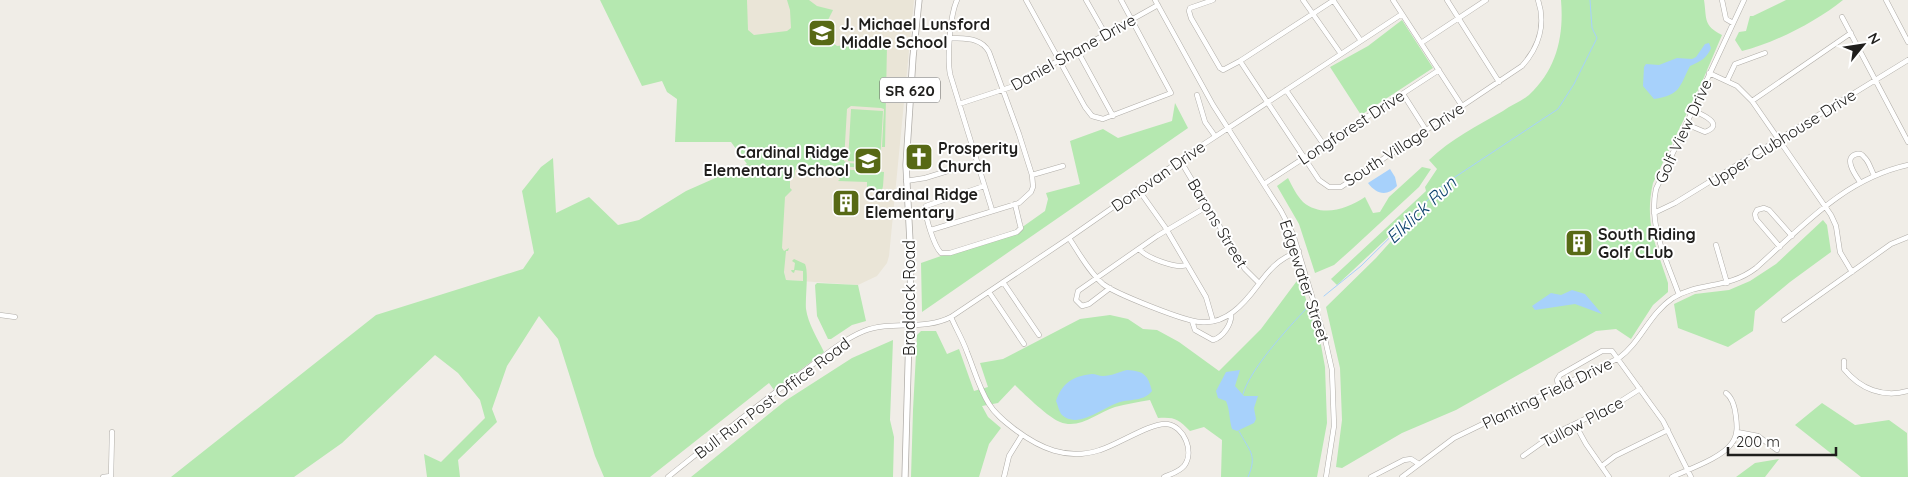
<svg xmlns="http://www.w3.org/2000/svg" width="1908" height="477" viewBox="0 0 1908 477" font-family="Quicksand,sans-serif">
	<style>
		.built { fill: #eae5d7 }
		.green { fill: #b5e8b0 }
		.water { fill: #a7d1fb }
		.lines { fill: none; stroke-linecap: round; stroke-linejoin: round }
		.stream { stroke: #a7d1fb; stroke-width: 1 }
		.minor-casing { stroke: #b0ada8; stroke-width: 5.5 }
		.major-casing { stroke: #b0ada8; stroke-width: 7 }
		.minor { stroke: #fff; stroke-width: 4.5 }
		.major { stroke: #fff; stroke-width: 5.5 }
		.labels { text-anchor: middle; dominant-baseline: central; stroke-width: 4; stroke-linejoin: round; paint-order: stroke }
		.shield { fill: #fff; stroke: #626260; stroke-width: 1 }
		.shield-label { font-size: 15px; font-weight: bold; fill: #1f1e1c }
		.poi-label { font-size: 16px; font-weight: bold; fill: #1f1e1c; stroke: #fff; text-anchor: start }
		.street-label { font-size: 16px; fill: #1f1e1c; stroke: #fff }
		.water-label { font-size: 18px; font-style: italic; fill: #0d426e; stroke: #fff }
	</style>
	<rect width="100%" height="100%" fill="#f0ede7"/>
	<path class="built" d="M714,0H914L889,256L887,263L877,276L858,285L786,280L782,263L779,186L842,51L875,45L750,64Z"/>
	<path class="green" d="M600,0H747L748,30L754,35L787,31L791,28L790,10L787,0H809L817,6L833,10L828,20L827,38L837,46L856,44L858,45L857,48L887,45L885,147H882L884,109L881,108L851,106L847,109L844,161L848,163L876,165V168L803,165L795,170L794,178H790V188L792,190L785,197L782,248L784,251L789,248L788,251H786L784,272L786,280L803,281V271L795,270L794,273L792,272L791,270H794L795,263L792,261L794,259L805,264C809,272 805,297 806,309C808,324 818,339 824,352L774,390L769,383L650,477H604L595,456L558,339L539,316L507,366L492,409L497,422L458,460L460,477H427L424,454L441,462L485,418L480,400L458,373L435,355L342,443L294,477H171L376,315L523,269L534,253L522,191L541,167L553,158L556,213L589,197L618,225L639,220L686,191L747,164L731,142H675L677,99L667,92L662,81L642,86Z
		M1561,0H1704C1707,20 1703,25 1722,35L1702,82L1653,183C1644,222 1656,246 1668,283V292L1653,305L1631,339L1616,329L1596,331L1456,410L1402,433L1342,468L1336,467L1342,420L1340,368L1326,307L1376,258L1427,201L1337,285L1331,279L1426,191L1425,187L1437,169L1429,160C1451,139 1477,126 1503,111C1511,105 1522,101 1529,95C1557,69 1564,36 1561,0Z
		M1786,0H1843C1817,21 1775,43 1742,51L1735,40L1739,32L1746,31L1750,16H1753Z
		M1402,20L1433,68L1361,115L1330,67L1368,46Z
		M1175,103L1188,128L922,312L921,263L1021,228L1045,211L1048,199L1046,193L1080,184L1070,141L1103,129L1118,138L1172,121Z
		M851,109L883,111L880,163L848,161Z
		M1422,167L1431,169L1419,187L1352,249L1334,265L1315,273L1299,224L1277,186L1288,178C1292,186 1297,196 1303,202C1322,218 1347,209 1365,197L1373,213L1380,212L1389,197Z
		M838,169L884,172L883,186L878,185L883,186L880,199L874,198V192H867V182L838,181L840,179L837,177Z
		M1823,220L1827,225L1831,252L1790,282L1755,311L1753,331L1728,347L1678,328L1674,304L1695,294L1729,290L1750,281L1776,264Z
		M1299,278L1321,345L1325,367L1327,423L1317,477H1221L1222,440L1204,427L1190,431C1178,419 1175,417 1158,418L1150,400C1138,402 1126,404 1115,407C1098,412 1080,430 1060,422C1049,418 1024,394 1015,385L998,403L982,406L988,417L1001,428L989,444L979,477H911L913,410L917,335L921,331H936L947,354L959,349L974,391L988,387L980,363L1003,359L1080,319L1110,315L1128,319L1143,329L1157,330L1179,342L1219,371L1261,329Z
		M817,283L858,285L866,321L852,325L831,339H828L817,316L815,285Z
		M893,340L890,420L894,437L893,477H691L785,401L852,358Z
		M1822,403L1855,425L1889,420L1907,433L1908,477H1861L1795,425Z
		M1779,459L1765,477H1736L1755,463Z"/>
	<path class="water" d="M1709,43L1711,48C1707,58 1701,61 1690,66C1679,87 1681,95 1654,99L1643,86L1644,67L1646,64L1659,65L1677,58L1692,59L1696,57L1705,44Z
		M1390,169L1395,177L1397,186C1387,197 1376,194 1368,183Z
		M1572,290L1585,294L1602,314L1575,304L1535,310L1532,306L1551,293L1561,295Z
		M1127,370C1144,371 1148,375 1152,391C1144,401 1132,399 1120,402C1105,406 1078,430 1062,415C1059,412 1058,405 1056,401C1062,383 1073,376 1092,374C1096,374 1099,376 1103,376C1111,376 1119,372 1127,370Z
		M1240,370L1235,386L1244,396H1258L1254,408L1256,419L1254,423L1237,431L1232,429C1229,419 1230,410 1226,401L1218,398L1216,391L1226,372Z"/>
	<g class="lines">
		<path class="stream" d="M1324,296L1361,266L1443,185L1558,109L1574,84L1597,38L1592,28L1590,0
			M1243,394C1250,369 1288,328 1306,309
			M1239,431C1249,451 1258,454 1248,477"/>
		<defs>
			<path id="minor" d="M957,0C950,15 947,57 950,74L992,210
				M1026,0L1085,107L1092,116L1103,119L1171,93L1121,0
				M1086,0L1106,35
				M1155,0L1213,105L1281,211L1293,234L1325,339L1332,370L1334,426L1326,477
				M1213,0L1190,8L1189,11L1191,18L1220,68L1223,70L1240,61L1334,0
				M1303,0L1341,54
				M1333,0L1361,41
				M1393,0L1462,106
				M1447,0L1499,82
				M1722,0L1726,19L1733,23
				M1886,0L1908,42
				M1842,17L1908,142
				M1421,43L1486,0
				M1077,50L1113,116
				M1240,61L1319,180L1329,187H1341L1522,66C1539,47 1546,24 1538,0
				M1709,73L1737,86L1752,101L1831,215L1836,226L1840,252L1852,272
				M1727,81L1735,64L1765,53
				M1286,90L1324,145
				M1403,94L1426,130
				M1197,95L1205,122L1215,136
				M1752,101L1851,33
				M959,104L1011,87L1158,5
				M1686,124L1705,132C1727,124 1699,113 1692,110
				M1180,160L1245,269L1259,283
				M1032,175L1063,166
				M906,181L925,178L977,162
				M1860,182C1856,176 1842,157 1857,154C1860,153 1862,154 1864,157C1869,161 1871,170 1874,175
				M1264,184L1439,70
				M984,186L926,206C924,215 934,246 941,253H950L1017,232L1021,228L1020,225L1015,204
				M1138,189L1165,227L1206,297L1213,321
				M1654,213L1675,203L1908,60
				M931,230L1019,203L1031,192L1033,187L1032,175L1019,134L989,52C981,37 965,39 951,38
				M1069,238C1079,253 1089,272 1103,284C1114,293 1186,322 1201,322C1213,323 1224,319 1233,312C1260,292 1263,264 1299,251
				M1716,245L1727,283
				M1780,247L1756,219L1755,214L1757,210L1764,208L1769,210L1792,236
				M1139,249C1147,258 1176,269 1187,265
				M1003,282L1039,335
				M1110,288L1089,304L1082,306L1076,300L1078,291L1157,236L1208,206
				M989,292L1024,344
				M1679,295C1667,261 1648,226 1656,189L1744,0
				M0,315L15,317
				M951,317C956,329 963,340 967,352C974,369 979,388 989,404C995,414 1004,421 1013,428C1039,448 1067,461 1100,450C1117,445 1152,422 1167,424C1184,426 1195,452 1184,466C1179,472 1171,474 1164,477
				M1784,320L1891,244L1908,237
				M1192,321L1195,330L1213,340C1223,337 1232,324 1231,314
				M1844,361V369C1860,389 1883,398 1908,391
				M1559,388L1557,380L1560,375L1602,351H1612L1663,421L1691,477
				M1575,424L1586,444L1609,477
				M1737,432L1758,436L1777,450
				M1523,456L1554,434L1618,403L1640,389
				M1602,466L1615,456L1668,430
				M103,477L111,476
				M111,477L112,432
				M668,477C713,441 757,405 804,371C823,357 842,340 864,331C892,320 924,331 951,317L1069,238L1201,146L1402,14
				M1004,477L1009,456L1022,435
				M1371,477L1404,460L1411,459L1419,464
				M1402,477L1454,438L1619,358C1641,342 1649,314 1673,298C1701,281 1727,290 1756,268C1803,226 1844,179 1908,165
				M1672,477C1689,469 1722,458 1732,443C1738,435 1737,425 1736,417C1735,408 1733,398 1726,393"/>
			<path id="major" d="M905,477L911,261L906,165L913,57L919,0"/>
		</defs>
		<use href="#minor" class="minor-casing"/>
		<use href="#major" class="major-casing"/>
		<use href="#minor" class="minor"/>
		<use href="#major" class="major"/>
	</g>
	<defs>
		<symbol id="school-square" viewBox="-11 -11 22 22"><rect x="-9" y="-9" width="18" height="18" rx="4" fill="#576915" stroke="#fff"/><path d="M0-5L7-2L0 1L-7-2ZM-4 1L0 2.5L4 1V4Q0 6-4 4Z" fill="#fff"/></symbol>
		<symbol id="church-square" viewBox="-11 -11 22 22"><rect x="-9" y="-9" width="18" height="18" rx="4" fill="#576915" stroke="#fff"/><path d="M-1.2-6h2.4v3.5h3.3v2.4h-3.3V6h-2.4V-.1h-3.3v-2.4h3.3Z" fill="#fff"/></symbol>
		<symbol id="building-square" viewBox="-11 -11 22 22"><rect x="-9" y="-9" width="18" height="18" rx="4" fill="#576915" stroke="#fff"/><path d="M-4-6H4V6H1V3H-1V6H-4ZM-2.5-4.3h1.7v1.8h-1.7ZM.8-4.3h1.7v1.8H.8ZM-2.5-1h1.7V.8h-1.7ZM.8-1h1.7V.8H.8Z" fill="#fff"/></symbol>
	</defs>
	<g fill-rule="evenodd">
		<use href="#school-square" x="806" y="17" width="32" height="32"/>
		<use href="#church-square" x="903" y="141" width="32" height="32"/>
		<use href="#school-square" x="852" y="145" width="32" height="32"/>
		<use href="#building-square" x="830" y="187" width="32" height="32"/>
		<use href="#building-square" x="1563" y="227" width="32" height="32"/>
	</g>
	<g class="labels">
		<rect class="shield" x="880" y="77.5" width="60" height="25" rx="4"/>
		<g class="shield-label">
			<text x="910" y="90">SR 620</text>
		</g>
		<g class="poi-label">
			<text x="841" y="24">J. Michael Lunsford<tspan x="841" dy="18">Middle School</tspan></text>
			<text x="938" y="148">Prosperity<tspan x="938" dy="18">Church</tspan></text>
			<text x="849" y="152" text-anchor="end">Cardinal Ridge<tspan x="849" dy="18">Elementary School</tspan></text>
			<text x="865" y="194">Cardinal Ridge<tspan x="865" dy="18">Elementary</tspan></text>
			<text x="1598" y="234">South Riding<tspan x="1598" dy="18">Golf CLub</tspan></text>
		</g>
		<g class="street-label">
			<text transform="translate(1073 52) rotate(-29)">Daniel Shane Drive</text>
			<text transform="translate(1351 127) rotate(-33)">Longforest Drive</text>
			<text transform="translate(1683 131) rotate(-65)">Golf View Drive</text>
			<text transform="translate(1782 138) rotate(-32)">Upper Clubhouse Drive</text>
			<text transform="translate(1404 144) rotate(-33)">South Village Drive</text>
			<text transform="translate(1158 176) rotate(-35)">Donovan Drive</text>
			<text transform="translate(1218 223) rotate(59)">Barons Street</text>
			<text transform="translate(1305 281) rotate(72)">Edgewater Street</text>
			<text transform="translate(909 298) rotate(-90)">Braddock Road</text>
			<text transform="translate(1547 393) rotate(-26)">Planting Field Drive</text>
			<text transform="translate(772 398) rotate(-37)">Bull Run Post Office Road</text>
			<text transform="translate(1582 422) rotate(-28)">Tullow Place</text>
		</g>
		<g class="water-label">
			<text transform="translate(1421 210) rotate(-43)">Elklick Run</text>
		</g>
	</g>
	<g transform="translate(1863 45) rotate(60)" stroke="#ffffff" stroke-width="4" paint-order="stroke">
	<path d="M0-4L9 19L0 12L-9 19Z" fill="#1f1e1c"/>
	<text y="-8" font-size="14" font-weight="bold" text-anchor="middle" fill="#1f1e1c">N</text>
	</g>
	<path d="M1728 447v8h108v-8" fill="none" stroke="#1f1e1c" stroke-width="2.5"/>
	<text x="1736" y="447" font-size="15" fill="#1f1e1c" stroke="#ffffff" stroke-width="4" paint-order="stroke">200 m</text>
</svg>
